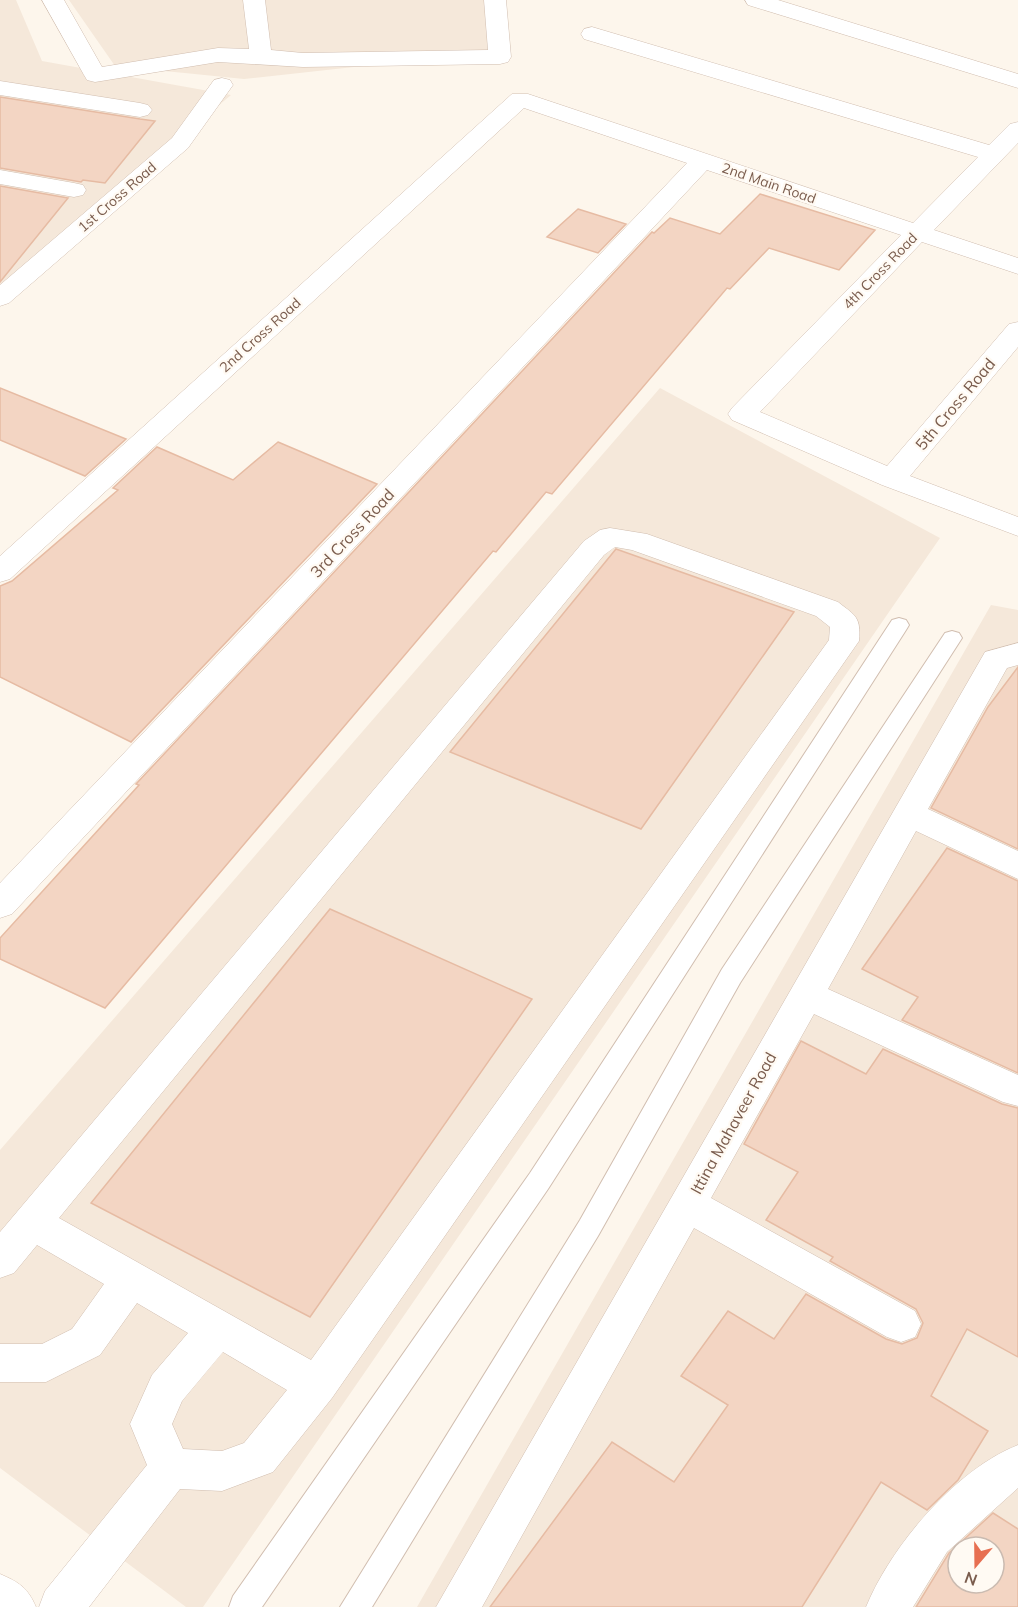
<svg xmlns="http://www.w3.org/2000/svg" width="1018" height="1607" viewBox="0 0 1018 1607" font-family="Mulish,sans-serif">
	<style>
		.residential { fill: #f5e8da; fill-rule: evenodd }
		.building { fill: #f3d5c3; stroke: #e6bba3; stroke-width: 1.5; fill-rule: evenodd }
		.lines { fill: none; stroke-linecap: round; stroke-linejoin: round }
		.service-casing { stroke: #d1beb0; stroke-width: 2 }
		.minor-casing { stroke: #d1beb0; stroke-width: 1 }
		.secondary-casing { stroke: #d6c0b0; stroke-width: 1 }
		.service { fill: #fff; fill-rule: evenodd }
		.minor { fill: #fff; fill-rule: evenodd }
		.secondary { fill: #fff; fill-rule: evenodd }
		.labels { text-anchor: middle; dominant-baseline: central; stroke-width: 4.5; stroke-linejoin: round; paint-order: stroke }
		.far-street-label { font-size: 14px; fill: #7a5c4d; stroke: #fffaf3 }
		.street-label { font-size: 16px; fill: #7a5c4d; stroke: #fffaf3 }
	</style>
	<rect width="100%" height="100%" fill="#fdf6ec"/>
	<path class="residential" d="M0,0H16L42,61L231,95L0,290Z
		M69,0H484L490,52L244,79L115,66Z
		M660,388L940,538L203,1607H186L0,1468V1150Z
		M991,605L1018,610V1607H417ZM958,1547H994V1583H958Z"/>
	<path class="building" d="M0,97L140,119L155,121L105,183L83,180L81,182L0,168Z
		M0,186L68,198L0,282Z
		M760,194L875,230L839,270L769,248L730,289L727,288L552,494L546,492L496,552L493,551L105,1008L0,959V938L139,785L136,784L652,232L654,233L670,218L720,234Z
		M578,209L626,224L598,253L547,237Z
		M0,388L126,439L85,476L0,440Z
		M278,442L377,484L131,742L0,677V586L12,581L118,490L113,488L157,447L233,480Z
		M616,549L794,612L641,829L450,752Z
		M1018,667V849L931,808L988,707Z
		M947,848L1018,881V1073L902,1020L918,997L862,969Z
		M330,909L532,999L310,1317L91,1203Z
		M801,1041L866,1074L883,1049L1002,1104L1018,1108V1357L967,1329L931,1396L988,1431L958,1480L927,1510L881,1482L802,1607H490L612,1442L674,1482L728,1405L681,1376L728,1311L774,1339L806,1294L886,1339L902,1344L917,1338L923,1323L916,1309L830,1261L833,1257L766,1220L798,1172L744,1144Z
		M993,1513L1018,1529V1607H916L949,1553ZM958,1547H994V1583H958Z"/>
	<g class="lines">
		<defs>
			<path id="service" d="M899,618L906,620L909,625L906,630L548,1189L262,1607H229L233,1596L530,1173L892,620Z
				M952,631L959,633L962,638L740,983L598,1236L372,1607H340L580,1220L722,969L945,633Z"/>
			<path id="minor" d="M42,0H64L102,67L218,48L249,49L243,0H265L271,50L303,53L488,50L484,0H506L511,57L508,62L500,64L303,67L218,62L95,82L87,80L84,75Z
				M745,0H778L1018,74V88L748,5Z
				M592,27L989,145L1010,124L1018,122V143L934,230L1018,258V274L922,242L760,412L887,466L1009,324L1018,322V347L910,476L1018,517V536L882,485L732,420L728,414L732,408L901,235L707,170L12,914L0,918V883L687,163L524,108L10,579L0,582V556L512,94H528L913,223L978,157L584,39L581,34L584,29Z
				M222,78L230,80L233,85L188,148L9,303L0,306V285L172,138L214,80Z
				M0,81L140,103L148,105L152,110L148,115L140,117L0,95Z
				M0,170L74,183L83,185L86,190L83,195L74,197L0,184Z
				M610,528L647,534L838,602C856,616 861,617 859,641L332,1398L273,1472L222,1491L180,1489L89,1607H39L45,1591L147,1465L130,1424L152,1375L188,1333L137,1303L100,1355L46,1382H0V1344H42L72,1329L104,1284L37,1245L14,1273L0,1278V1232L584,541L600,530ZM615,547L632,550L816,616L830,627L829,640L311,1360L59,1218L604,555ZM223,1352L287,1390L244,1443L222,1451L183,1449L172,1424L182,1401Z
				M1018,643V665L1007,668L928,809L1018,851V879L916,831L828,989L1018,1075V1106L1003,1102L814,1014L711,1198L915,1311L921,1324L915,1337L901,1342L887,1337L694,1228L482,1607H436L985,652Z
				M1018,1445V1488L947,1552L913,1607H866C891,1546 956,1469 1018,1445Z"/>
			<path id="secondary" d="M0,1574C19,1582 28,1588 36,1607H0Z"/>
		</defs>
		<use href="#service" class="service-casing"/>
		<use href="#minor" class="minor-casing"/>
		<use href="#secondary" class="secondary-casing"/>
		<use href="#service" class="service"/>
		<use href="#minor" class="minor"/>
		<use href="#secondary" class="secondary"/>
	</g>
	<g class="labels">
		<g class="far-street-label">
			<text transform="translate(769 183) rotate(19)">2nd Main Road</text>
			<text transform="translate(117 197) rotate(-41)">1st Cross Road</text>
			<text transform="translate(880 271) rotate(-46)">4th Cross Road</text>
			<text transform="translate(260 335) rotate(-42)">2nd Cross Road</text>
		</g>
		<g class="street-label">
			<text transform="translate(955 404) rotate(-50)">5th Cross Road</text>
			<text transform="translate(352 533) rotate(-47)">3rd Cross Road</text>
			<text transform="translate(733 1123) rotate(-61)">Ittina Mahaveer Road</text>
		</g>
	</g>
	<g transform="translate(976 1565) rotate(200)"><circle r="28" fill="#fffaf3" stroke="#cabbb1" stroke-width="1.5"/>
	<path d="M0-4.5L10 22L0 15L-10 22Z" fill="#e76f51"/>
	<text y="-9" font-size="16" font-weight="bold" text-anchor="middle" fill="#7a5c4d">N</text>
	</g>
</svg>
